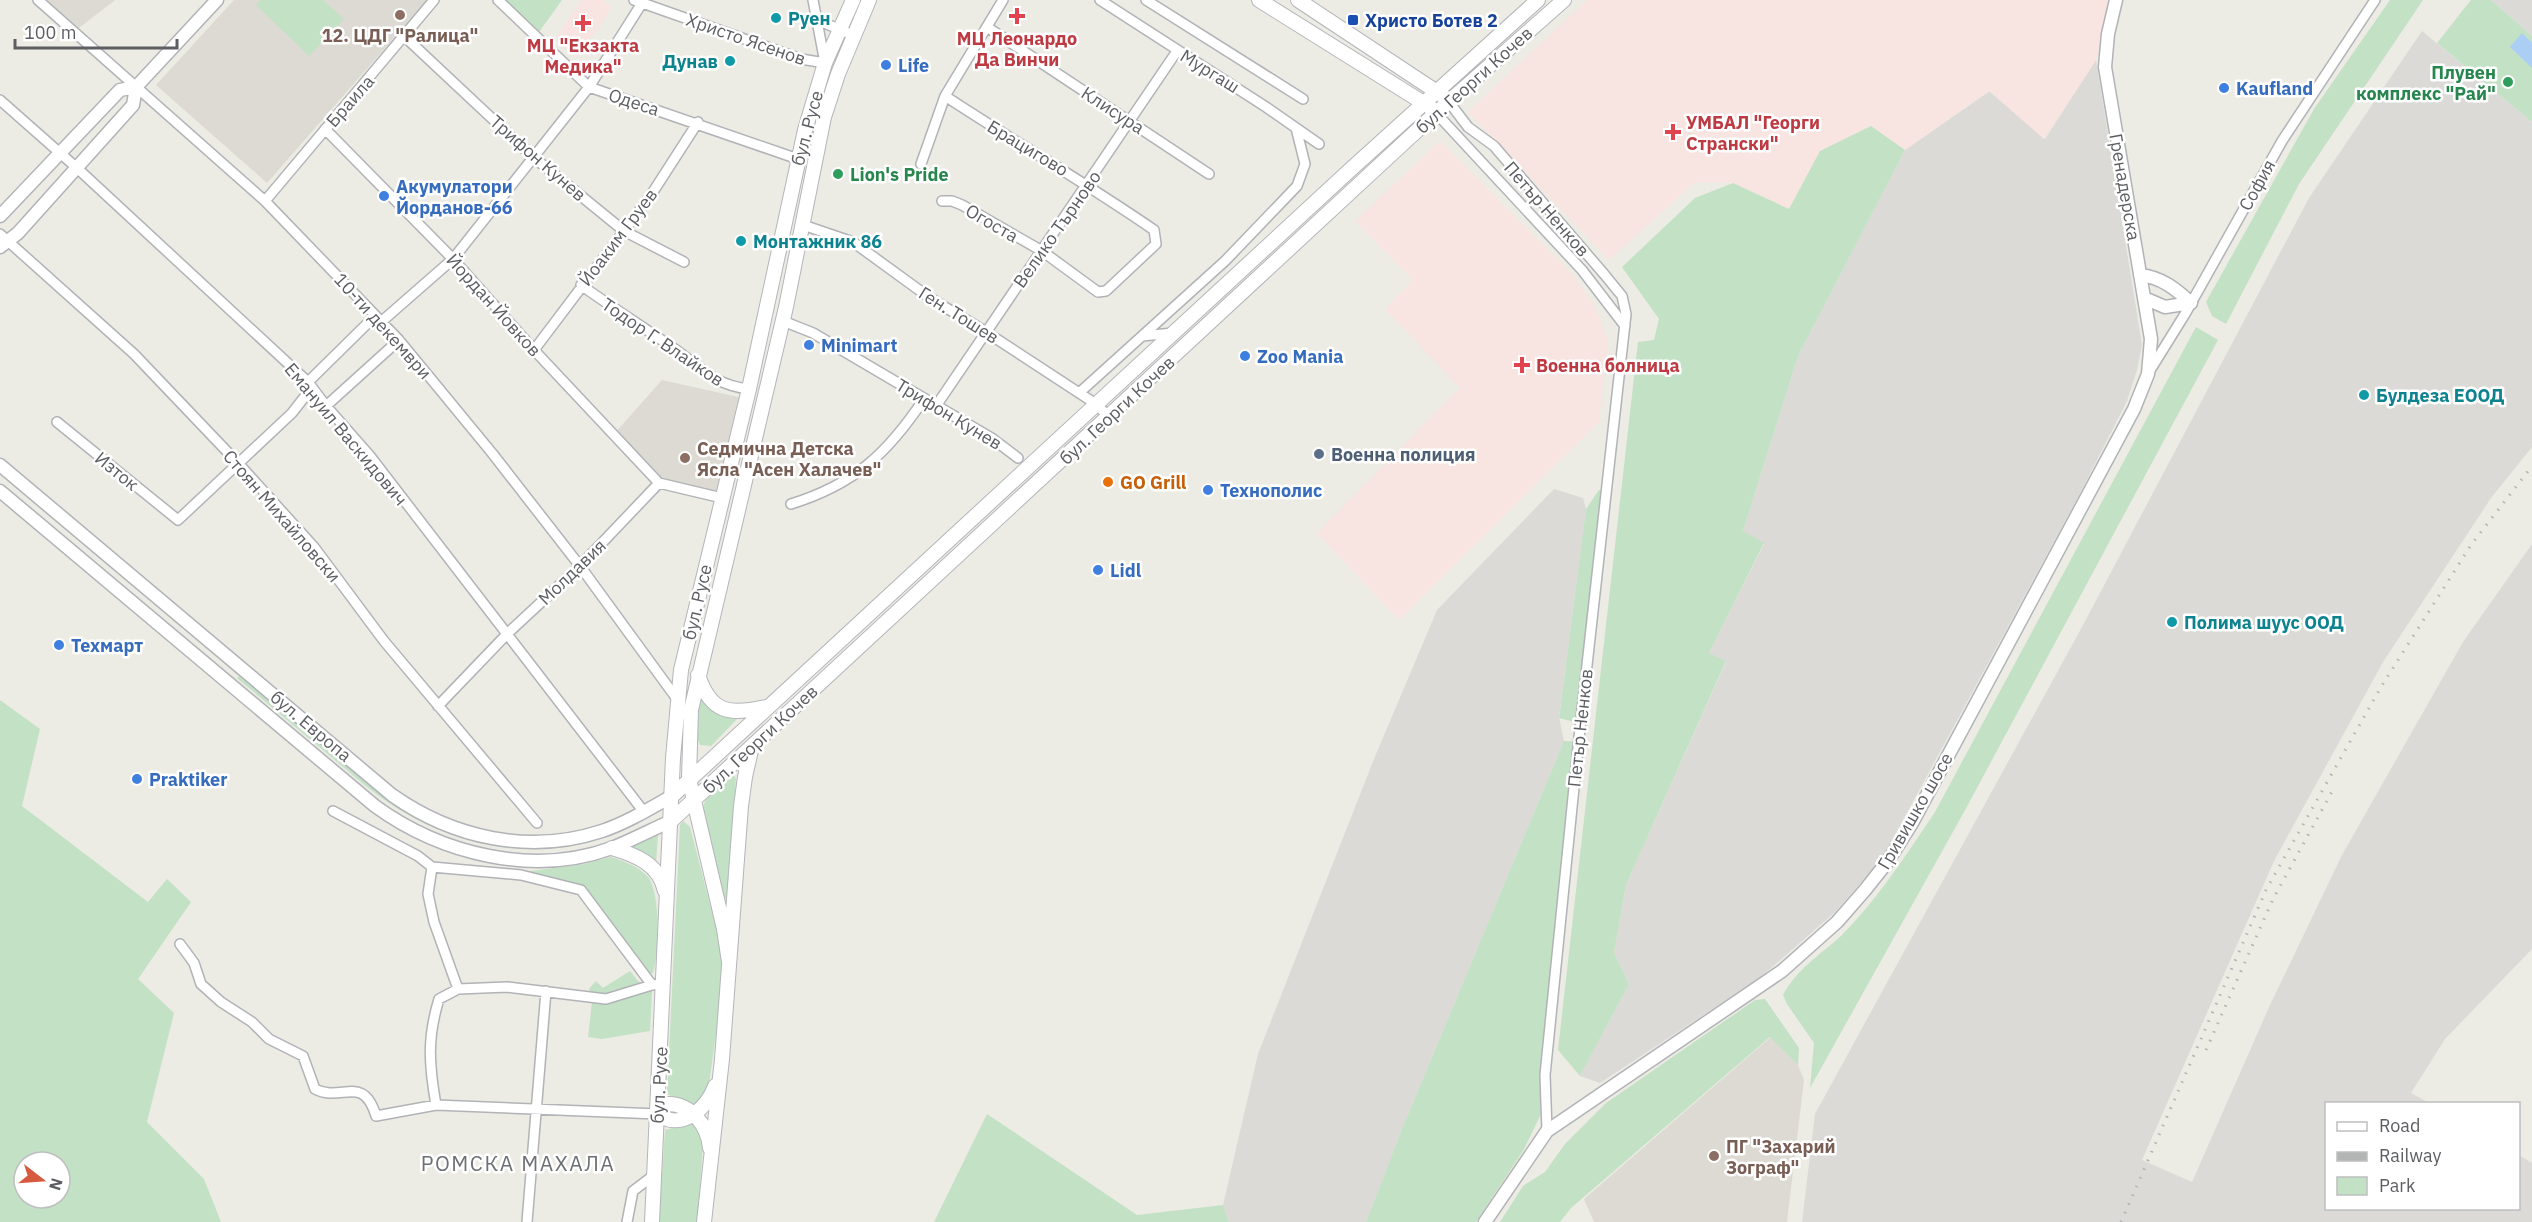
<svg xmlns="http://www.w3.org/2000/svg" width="2532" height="1222" viewBox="0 0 2532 1222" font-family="'IBM Plex Sans',sans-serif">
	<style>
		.industrial { fill: #dbdad6 }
		.education { fill: #dcdad2 }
		.medical { fill: #f8e5e1 }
		.green { fill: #c3e1c5; fill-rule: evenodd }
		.water { fill: #abcef5 }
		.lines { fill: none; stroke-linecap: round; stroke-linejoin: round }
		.minor-casing { stroke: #b1b3b7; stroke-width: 12 }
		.tertiary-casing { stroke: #b1b3b7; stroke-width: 15 }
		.secondary-casing { stroke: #b3b5b9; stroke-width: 16 }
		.minor { stroke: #fff; stroke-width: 9 }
		.tertiary { stroke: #fff; stroke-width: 12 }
		.secondary { stroke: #fff; stroke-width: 14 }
		.rail { stroke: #b3b4b4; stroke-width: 3; stroke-dasharray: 1.5 8; stroke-linecap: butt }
		.education-dot { fill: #8d6e63; stroke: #fff; stroke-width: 2 }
		.health-dot { fill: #e0444e; stroke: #fff; stroke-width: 2 }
		.culture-dot { fill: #0f9aa8; stroke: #fff; stroke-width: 2 }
		.transit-dot { fill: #1a4fb4; stroke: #fff; stroke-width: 2 }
		.shop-dot { fill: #3f7fe0; stroke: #fff; stroke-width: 2 }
		.leisure-dot { fill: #2e9e5b; stroke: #fff; stroke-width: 2 }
		.service-dot { fill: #5c6f8a; stroke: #fff; stroke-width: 2 }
		.food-dot { fill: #e8710a; stroke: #fff; stroke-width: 2 }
		.labels { text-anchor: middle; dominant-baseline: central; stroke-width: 5; stroke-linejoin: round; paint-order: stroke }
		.culture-label { font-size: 18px; font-weight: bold; fill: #0d838f; stroke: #fff; text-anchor: start }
		.transit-label { font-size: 18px; font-weight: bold; fill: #164399; stroke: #fff; text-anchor: start }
		.education-label { font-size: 18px; font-weight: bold; fill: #785e54; stroke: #fff; text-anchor: start }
		.health-label { font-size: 18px; font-weight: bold; fill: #be3a42; stroke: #fff }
		.street-label { font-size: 18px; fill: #5c5e62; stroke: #fff }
		.shop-label { font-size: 18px; font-weight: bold; fill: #366cbe; stroke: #fff; text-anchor: start }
		.leisure-label { font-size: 18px; font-weight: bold; fill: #27864d; stroke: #fff; text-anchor: end }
		.service-label { font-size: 18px; font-weight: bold; fill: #4e5e75; stroke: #fff; text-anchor: start }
		.food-label { font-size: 18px; font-weight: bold; fill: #c56008; stroke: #fff; text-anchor: start }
		.quarter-label { font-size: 21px; letter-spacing: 1.5px; fill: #6d7074; stroke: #fff }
	</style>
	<rect width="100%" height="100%" fill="#ecebe4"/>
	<path class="industrial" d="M2491,0H2532V36Z
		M2422,31L2532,122V447L2491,498L2383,662L2274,861L2142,1160L2192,1182L2270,1005L2342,855L2463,642L2532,544V949L2445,1039L2411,1093L2429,1103L2326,1104V1208H2518L2519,1155L2532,1163V1222H1802L1815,1114L2082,627L2309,198Z
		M2096,60L2142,345L2137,370L2127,401L2078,497L1882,859L1834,913L1761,977L1600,1083L1580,1076L1629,984L1614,953L1626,885L1726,662L1709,653L1764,544L1743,531L1798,356L1905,150L1990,91L2045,139Z
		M1554,489L1583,498L1586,509L1559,717L1564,741L1402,1129L1366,1222H1229L1223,1205L1258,1054L1374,759L1437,610Z"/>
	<path class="education" d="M47,0H115L75,31Z
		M234,0H427L267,183L156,85Z
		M662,380L747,399L722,498L659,483L615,433Z
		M1771,1037L1798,1065L1804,1080L1787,1222H1594L1584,1199Z"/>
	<path class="medical" d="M582,0H603L612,7L578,57L554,40Z
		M1587,0H2110L2096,60L2044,139L1989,91L1905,150L1871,126L1820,151L1789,209L1733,183L1695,182L1609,260L1468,112Z
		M1440,141L1571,273L1595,306L1608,342L1599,422L1399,620L1317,533L1460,388L1385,309L1413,280L1355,221Z"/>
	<path class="green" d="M261,0H323L344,19L309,56L256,5Z
		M505,0H562L539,32Z
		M2390,0H2423L2299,184L2226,324L2212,316L2206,302L2314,109Z
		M2471,0H2491L2532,36V122L2437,43Z
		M1871,126L1905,150L1798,356L1743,531L1764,543L1709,653L1726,661L1626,885L1614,953L1629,984L1580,1076L1558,1050L1638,342L1654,340L1659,319L1622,267L1695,198L1733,183L1789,209L1820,151Z
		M2196,327L2218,340L1964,812L1810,1088L1814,1043L1787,1004L1783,995C1797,969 1820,955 1841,936C1878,899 1906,855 1935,812Z
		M1599,490L1607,493L1578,723L1559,718L1586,509Z
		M239,676L409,809L524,845L651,813L652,815C575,864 482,858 405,813C382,800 362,783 342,766C307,737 272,707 237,678Z
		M701,699L739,717L711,746L700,745L697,738L698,702Z
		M0,700L40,729L22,806L148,902L167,879L191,902L138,979L174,1013L147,1122L204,1179L221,1222H0ZM24,1162H60V1198H24Z
		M1564,741L1582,742L1542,1112L1523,1151L1476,1222H1366L1402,1129Z
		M732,774L736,778L728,898L725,899L722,895L703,807L707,796Z
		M683,821L690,827L722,951L723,981L709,1085L706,1095L693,1106L667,1094L680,825Z
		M658,835L656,863L647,855L629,847Z
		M611,857C623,861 639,866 648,877C661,894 659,953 653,973L648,974L586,889L523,872L584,864Z
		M630,971L637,980L652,992L650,1031L602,1039L588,1037L592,1002L589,989L596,981L603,988Z
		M1765,999L1799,1048L1798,1065L1770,1037L1571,1208L1560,1222H1500L1523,1186L1545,1172L1565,1144L1606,1103L1755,1000Z
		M987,1114L1137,1215L1223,1205L1229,1222H934Z
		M691,1123C700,1129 701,1137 703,1147L697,1222H659L665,1130Z"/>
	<path class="water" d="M2522,33L2532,43V68L2510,47Z"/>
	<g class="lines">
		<defs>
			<path id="minor" d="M38,0L265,201L399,340L492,453L580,566L677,699
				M498,0L589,87L798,159
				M634,0L801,59L825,63L813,0
				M1100,0L1266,107L1319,144
				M1146,0L1303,99
				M817,20L853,35
				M987,27L1209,174
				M405,37L532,156L624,231L684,262
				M0,100L77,168L308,382L326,406L370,456L644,812
				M1449,102L1468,127L1494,146L1604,274L1622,296L1626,314L1580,728L1545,1075L1547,1131
				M1436,113L1582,270L1625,326
				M325,129L453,259L534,350L659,483
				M921,164L945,96L1003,0
				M265,201L434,0
				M942,201H952L962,205L1042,251L1098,292L1106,291L1156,244L1154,230C1086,183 1015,142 945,96
				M803,225L853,242L930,298L986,332L1096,404L1109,417
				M0,234L134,354L238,463L314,547L384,641L537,823
				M581,285C610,306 640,325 669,345C699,365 712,385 749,389
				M783,321L813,333L993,439L1018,458
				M381,322L453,259L589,87L642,3
				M1142,336L1173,333
				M534,350L651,195L698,122
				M2149,372L2185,314L2282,141L2375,0
				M1079,393L1225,261L1297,186L1305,164L1296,128
				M326,406L399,340
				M936,406L1177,51
				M57,422L178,520L292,413L306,395L308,382L375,316
				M791,504C855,484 887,454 924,399
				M438,706L508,633L580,566L659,483L722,498
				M333,811L418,856L432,867L428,894L434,922L458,989
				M432,867L521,875L581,890L652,985
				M180,944L194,963L201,984L221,1002L252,1022L269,1039L303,1056L315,1089C341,1103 363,1073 376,1116L436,1105L658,1114
				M436,1105C429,1065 427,1038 439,999L458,989L507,987L606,999L652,985L664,984
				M527,1222L546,991
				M627,1222L633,1191L654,1175"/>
			<path id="tertiary" d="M0,216L120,90L136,87
				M0,247L18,233L133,105L136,87L217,0
				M2140,275C2161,277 2176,289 2191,303
				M2144,298L2165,307L2191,303
				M0,465L392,795C453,838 529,855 602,831C626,823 649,809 672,796
				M0,491L375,806C441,854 533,877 612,848C632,840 651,830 671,821
				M1485,1222L1547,1131L1782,971L1837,922L1865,890L1888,861L1912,823L2134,409L2148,374L2151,339L2105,67L2108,34L2116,0"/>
			<path id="secondary" d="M1259,0L1430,107
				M1298,0L1443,96
				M698,675C711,714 730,715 766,707
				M672,796L1350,170L1538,0
				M671,821L1436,113L1564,0
				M612,848C636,855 659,864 665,891
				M729,962L724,929L689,779L691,710L786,307L824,117L838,74L869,0
				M710,1148C708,1126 691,1103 667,1104L658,1114C680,1132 708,1108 715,1086
				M652,1222L673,758L681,670L749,389L805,130L825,63L853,0
				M704,1222L722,1059L741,806L745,777L752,746"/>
		</defs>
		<use href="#minor" class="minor-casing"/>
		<use href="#tertiary" class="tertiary-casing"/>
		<use href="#secondary" class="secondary-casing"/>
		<use href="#minor" class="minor"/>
		<use href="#tertiary" class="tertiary"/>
		<use href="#secondary" class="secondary"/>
		<path class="rail" d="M2206,1050L2273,899L2334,788
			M2121,1222L2266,890L2381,687L2471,545L2532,466"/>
	</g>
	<g class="education-dot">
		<circle cx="400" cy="15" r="6"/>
		<circle cx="685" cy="458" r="6"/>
		<circle cx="1714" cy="1156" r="6"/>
	</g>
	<g class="health-dot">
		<path d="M1014 7h6v6h6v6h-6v6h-6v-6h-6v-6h6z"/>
		<path d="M580 14h6v6h6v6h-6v6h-6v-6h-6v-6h6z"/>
		<path d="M1670 123h6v6h6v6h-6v6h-6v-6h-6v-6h6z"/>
		<path d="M1519 356h6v6h6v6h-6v6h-6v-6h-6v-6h6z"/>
	</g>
	<g class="culture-dot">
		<circle cx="776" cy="18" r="6"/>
		<circle cx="730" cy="61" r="6"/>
		<circle cx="741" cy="241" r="6"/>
		<circle cx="2364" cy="395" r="6"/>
		<circle cx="2172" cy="622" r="6"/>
	</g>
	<rect class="transit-dot" x="1347" y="14" width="12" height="12" rx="3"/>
	<g class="shop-dot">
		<circle cx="886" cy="65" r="6"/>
		<circle cx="2224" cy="88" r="6"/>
		<circle cx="384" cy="196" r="6"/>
		<circle cx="809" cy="345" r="6"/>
		<circle cx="1245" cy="356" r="6"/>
		<circle cx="1208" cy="490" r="6"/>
		<circle cx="1098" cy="570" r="6"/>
		<circle cx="59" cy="645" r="6"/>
		<circle cx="137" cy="779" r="6"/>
	</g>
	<g class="leisure-dot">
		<circle cx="2508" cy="82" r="6"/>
		<circle cx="838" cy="174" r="6"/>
	</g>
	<circle class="service-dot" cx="1319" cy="454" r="6"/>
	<circle class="food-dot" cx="1108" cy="482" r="6"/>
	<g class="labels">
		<g class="culture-label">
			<text x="788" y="18">Руен</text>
			<text x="718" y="61" text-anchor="end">Дунав</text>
			<text x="753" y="241">Монтажник 86</text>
			<text x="2376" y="395">Булдеза ЕООД</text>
			<text x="2184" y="622">Полима шуус ООД</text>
		</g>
		<g class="transit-label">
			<text x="1365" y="20">Христо Ботев 2</text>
		</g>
		<g class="education-label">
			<text x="400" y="35" text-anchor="middle">12. ЦДГ "Ралица"</text>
			<text x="697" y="448">Седмична Детска<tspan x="697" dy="21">Ясла "Асен Халачев"</tspan></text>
			<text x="1726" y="1146">ПГ "Захарий<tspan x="1726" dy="21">Зограф"</tspan></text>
		</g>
		<g class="health-label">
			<text x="1017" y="38">МЦ Леонардо<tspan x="1017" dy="21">Да Винчи</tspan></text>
			<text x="583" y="45">МЦ "Екзакта<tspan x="583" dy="21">Медика"</tspan></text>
			<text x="1686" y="122" text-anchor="start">УМБАЛ "Георги<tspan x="1686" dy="21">Странски"</tspan></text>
			<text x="1536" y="365" text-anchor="start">Военна болница</text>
		</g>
		<g class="street-label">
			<text transform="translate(746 39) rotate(19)">Христо Ясенов</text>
			<text transform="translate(1210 71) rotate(32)">Мургаш</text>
			<text transform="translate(1474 80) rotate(-42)">бул. Георги Кочев</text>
			<text transform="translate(350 101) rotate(-49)">Браила</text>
			<text transform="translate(634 102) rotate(18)">Одеса</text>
			<text transform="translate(1113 110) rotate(33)">Клисура</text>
			<text transform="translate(807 128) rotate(-75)">бул. Русе</text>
			<text transform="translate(1028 148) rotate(31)">Брацигово</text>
			<text transform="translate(538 158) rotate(41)">Трифон Кунев</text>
			<text transform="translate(2257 185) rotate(-61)">София</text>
			<text transform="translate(2125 187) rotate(80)">Гренадерска</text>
			<text transform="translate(1547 209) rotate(49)">Петър Ненков</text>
			<text transform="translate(992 223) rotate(30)">Огоста</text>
			<text transform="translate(1057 229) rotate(-55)">Велико Търново</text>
			<text transform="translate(618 237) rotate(-53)">Йоаким Груев</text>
			<text transform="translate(494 305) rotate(48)">Йордан Йовков</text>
			<text transform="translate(959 315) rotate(32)">Ген. Тошев</text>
			<text transform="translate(383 326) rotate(48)">10-ти декември</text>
			<text transform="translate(663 342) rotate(34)">Тодор Г. Влайков</text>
			<text transform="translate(1117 410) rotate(-43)">бул. Георги Кочев</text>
			<text transform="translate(949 414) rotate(31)">Трифон Кунев</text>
			<text transform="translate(346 434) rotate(50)">Емануил Васкидович</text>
			<text transform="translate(117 471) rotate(39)">Изток</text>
			<text transform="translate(282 516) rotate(49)">Стоян Михайловски</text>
			<text transform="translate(572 572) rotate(-44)">Молдавия</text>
			<text transform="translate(697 602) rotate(-77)">бул. Русе</text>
			<text transform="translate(311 726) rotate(40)">бул. Европа</text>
			<text transform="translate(1580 728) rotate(-84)">Петър Ненков</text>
			<text transform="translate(760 739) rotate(-43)">бул. Георги Кочев</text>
			<text transform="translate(1915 811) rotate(-60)">Гривишко шосе</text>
			<text transform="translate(659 1085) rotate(-87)">бул. Русе</text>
		</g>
		<g class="shop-label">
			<text x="898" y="65">Life</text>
			<text x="2236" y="88">Kaufland</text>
			<text x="396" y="186">Aкумулатори<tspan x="396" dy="21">Йорданов-66</tspan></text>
			<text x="821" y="345">Minimart</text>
			<text x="1257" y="356">Zoo Mania</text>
			<text x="1220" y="490">Технополис</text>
			<text x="1110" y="570">Lidl</text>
			<text x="71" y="645">Техмарт</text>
			<text x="149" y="779">Praktiker</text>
		</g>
		<g class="leisure-label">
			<text x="2496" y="72">Плувен<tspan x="2496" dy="21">комплекс "Рай"</tspan></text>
			<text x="850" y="174" text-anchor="start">Lion's Pride</text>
		</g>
		<g class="service-label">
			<text x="1331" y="454">Военна полиция</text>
		</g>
		<g class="food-label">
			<text x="1120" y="482">GO Grill</text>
		</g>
		<g class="quarter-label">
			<text x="518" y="1163">РОМСКА МАХАЛА</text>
		</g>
	</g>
	<rect x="2325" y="1102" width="195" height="108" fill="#ffffff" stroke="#bebfc0" stroke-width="1.5"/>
	<rect x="2337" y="1122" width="30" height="9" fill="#ffffff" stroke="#bebfc0" stroke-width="1.5"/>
	<text x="2379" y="1132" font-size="18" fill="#5c5e62">Road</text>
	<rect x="2337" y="1152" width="30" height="9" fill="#b3b4b4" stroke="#bebfc0" stroke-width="1.5"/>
	<text x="2379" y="1162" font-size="18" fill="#5c5e62">Railway</text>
	<rect x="2337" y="1177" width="30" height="18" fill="#c3e1c5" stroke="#bebfc0" stroke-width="1.5"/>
	<text x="2379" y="1192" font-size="18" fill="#5c5e62">Park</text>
	<g transform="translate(42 1180) rotate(107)"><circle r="28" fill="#ffffff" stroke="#bebfc0" stroke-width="1.5"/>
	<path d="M0-4.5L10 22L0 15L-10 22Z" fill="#d65a40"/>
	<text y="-9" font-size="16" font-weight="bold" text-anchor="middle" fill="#5c5e62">N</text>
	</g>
	<path d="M15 39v9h162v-9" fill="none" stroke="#5c5e62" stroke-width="3"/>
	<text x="24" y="39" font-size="18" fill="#5c5e62" stroke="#ffffff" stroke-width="4.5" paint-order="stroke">100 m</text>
</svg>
